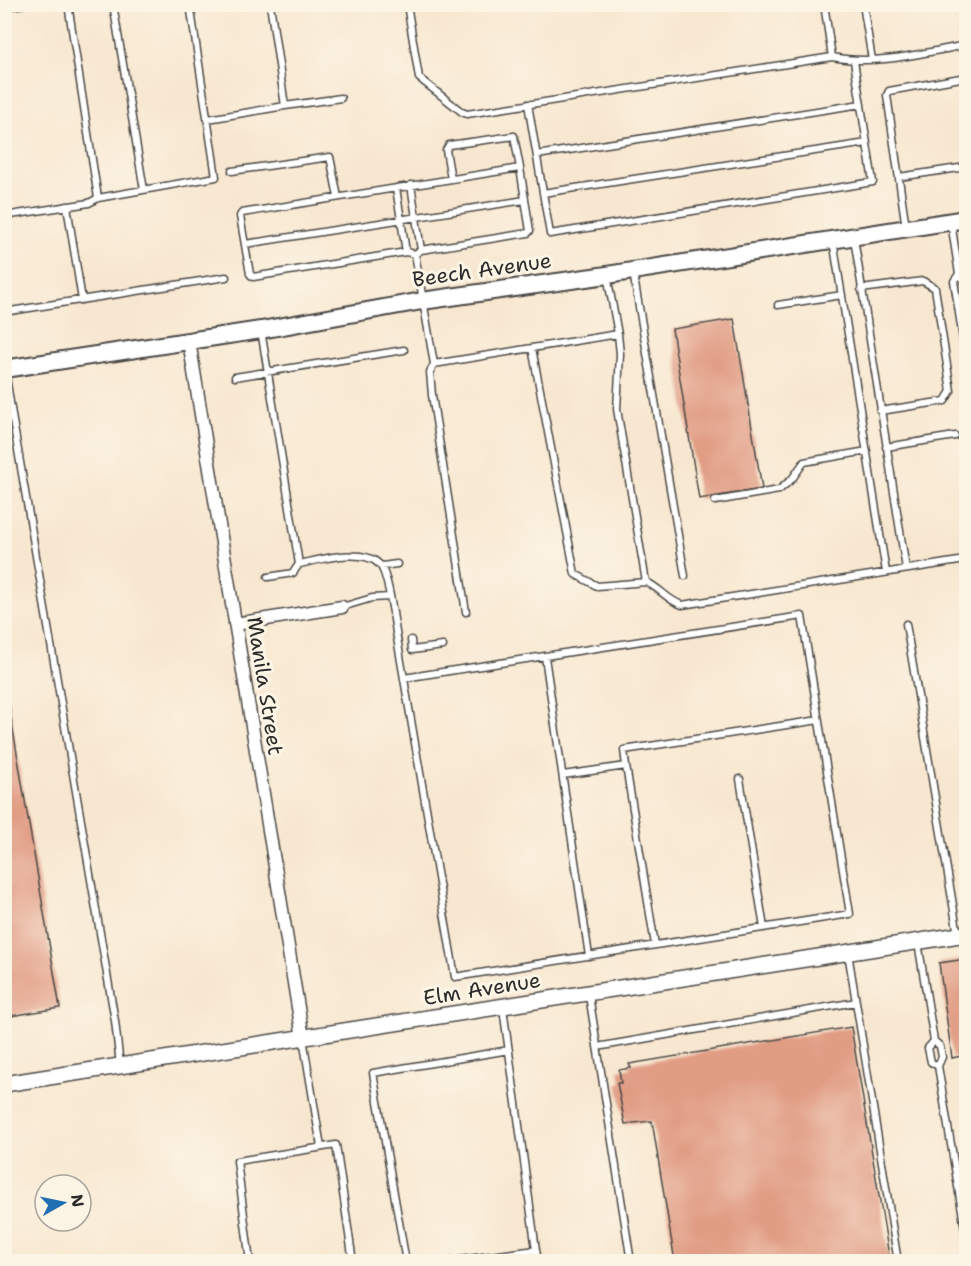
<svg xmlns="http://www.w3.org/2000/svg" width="971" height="1266" viewBox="0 0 971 1266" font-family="'Shantell Sans',sans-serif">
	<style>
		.building { fill: #e19c84 }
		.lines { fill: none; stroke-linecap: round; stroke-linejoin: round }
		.service-casing { stroke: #4a4744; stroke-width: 9 }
		.minor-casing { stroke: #4a4744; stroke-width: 15 }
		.tertiary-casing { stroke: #4a4744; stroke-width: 18 }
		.secondary-casing { stroke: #4a4744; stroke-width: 20 }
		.service { stroke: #fff; stroke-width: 6 }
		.minor { stroke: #fff; stroke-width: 12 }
		.tertiary { stroke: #fff; stroke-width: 15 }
		.secondary { stroke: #fff; stroke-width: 16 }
		.labels { text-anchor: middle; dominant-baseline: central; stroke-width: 6; stroke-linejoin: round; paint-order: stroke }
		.street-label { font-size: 21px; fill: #2b2b2b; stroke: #fcf5e5 }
	</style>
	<rect width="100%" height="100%" fill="#fcf5e5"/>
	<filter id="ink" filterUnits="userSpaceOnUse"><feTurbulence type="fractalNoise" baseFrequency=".0167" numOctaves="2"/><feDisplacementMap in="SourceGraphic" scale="12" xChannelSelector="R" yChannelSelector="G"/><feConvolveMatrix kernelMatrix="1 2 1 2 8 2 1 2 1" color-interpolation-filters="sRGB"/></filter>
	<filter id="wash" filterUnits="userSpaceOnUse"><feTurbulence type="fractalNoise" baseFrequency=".008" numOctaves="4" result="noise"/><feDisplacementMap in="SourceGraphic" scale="24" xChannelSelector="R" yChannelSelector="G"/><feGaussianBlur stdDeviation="1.35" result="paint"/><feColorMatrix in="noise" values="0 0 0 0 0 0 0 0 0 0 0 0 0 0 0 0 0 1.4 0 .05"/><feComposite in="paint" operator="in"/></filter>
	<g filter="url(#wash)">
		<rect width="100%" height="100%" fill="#f8e7d0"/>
		<g id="blocks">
			<path class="building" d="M734,319L762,489L699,499L672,329Z
				M4,676L60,1008L4,1017Z
				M966,959V1055L952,1058L939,963Z
				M851,1027L890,1262H675L652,1121L625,1124L617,1083H621L619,1070L631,1068L629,1064Z"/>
		</g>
	</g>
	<g filter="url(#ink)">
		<use href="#blocks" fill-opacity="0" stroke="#4a4744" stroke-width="1.5"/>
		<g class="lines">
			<defs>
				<path id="service" d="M68,4L98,198L216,177L190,4
					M113,4L144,190
					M407,4L419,78L462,112L467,114L832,57L824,4
					M863,4L872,60
					M4,7L24,4
					M832,57C877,66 922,53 966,45
					M528,104L550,234L873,182L854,61
					M285,106L341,98
					M208,119L285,106L270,4
					M537,155L861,104
					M232,171L330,157L338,197
					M899,177L966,167
					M451,179L446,150L449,145L514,136L520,168L242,213L240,216L250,274L253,277L406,252L415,254L421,250L528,233L530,231L520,168
					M411,185L421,250
					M396,188L406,252
					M543,193L867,143
					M67,206L82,300
					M4,216L89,203L98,198
					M951,222L959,274
					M906,228L887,95L889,91L966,77
					M854,238L906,569
					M833,240L886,572
					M245,244L525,200
					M415,254L434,364
					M633,272L685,576
					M607,275L618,334
					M861,289L923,281L935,288L951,391L945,401L880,411
					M966,293L964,280L959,274L954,281L966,358
					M778,305L842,295
					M4,312L226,277
					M261,330L299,564C320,560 362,547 379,564C389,573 394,623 397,638C416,751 435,864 455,977L850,914L802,616L404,678
					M532,348L575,574L597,586L646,582
					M235,377L404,350
					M12,415L115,1021L120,1065
					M4,424L12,415L5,370
					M886,447L955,436
					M715,501L779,490L792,479L804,462L867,451
					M382,566L397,564
					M268,577L293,573L299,564
					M342,607L372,598L390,597
					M466,612L432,395L430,372L434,364L618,334L620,354L617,409L646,582C660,588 667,600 682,605L959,561
					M906,624L958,935
					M411,640L412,650L443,646
					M545,657L589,956
					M626,766L624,750L819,720
					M563,775L626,766L655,945
					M740,779L764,928
					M918,942L934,1041L940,1046L942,1057L938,1066L931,1062L928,1048L934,1041
					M848,953L856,1002
					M589,995L631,1262
					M303,1038L321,1147
					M597,1047L856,1002L898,1262
					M938,1066L966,1235
					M536,1250L538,1262
					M250,1262L237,1161L336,1145L353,1262
					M406,1262L373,1073L509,1050
					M445,1262L536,1250L503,1008"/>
				<path id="minor" d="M189,341L303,1038
					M235,624L342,607"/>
				<path id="tertiary" d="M4,1084L966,934"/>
				<path id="secondary" d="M4,369L261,330L422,301L607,275L966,219"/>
			</defs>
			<use href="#service" class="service-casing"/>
			<use href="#minor" class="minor-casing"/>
			<use href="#tertiary" class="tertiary-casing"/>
			<use href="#secondary" class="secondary-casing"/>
			<use href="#service" class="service"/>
			<use href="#minor" class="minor"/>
			<use href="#tertiary" class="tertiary"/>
			<use href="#secondary" class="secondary"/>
		</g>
	</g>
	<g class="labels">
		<g class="street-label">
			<text transform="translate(482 270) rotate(-8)">Beech Avenue</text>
			<text transform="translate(265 686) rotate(81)">Manila Street</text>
			<text transform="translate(482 989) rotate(-9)">Elm Avenue</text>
		</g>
	</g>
	<rect width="971" height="1266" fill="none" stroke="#fcf5e5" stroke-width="24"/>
	<g transform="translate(63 1203) rotate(81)"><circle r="28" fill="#fcf5e5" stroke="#a8a49b" stroke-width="1.5"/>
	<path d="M0-4.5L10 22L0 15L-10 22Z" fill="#1f6fb2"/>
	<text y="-9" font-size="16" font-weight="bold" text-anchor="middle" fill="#2b2b2b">N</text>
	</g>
</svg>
